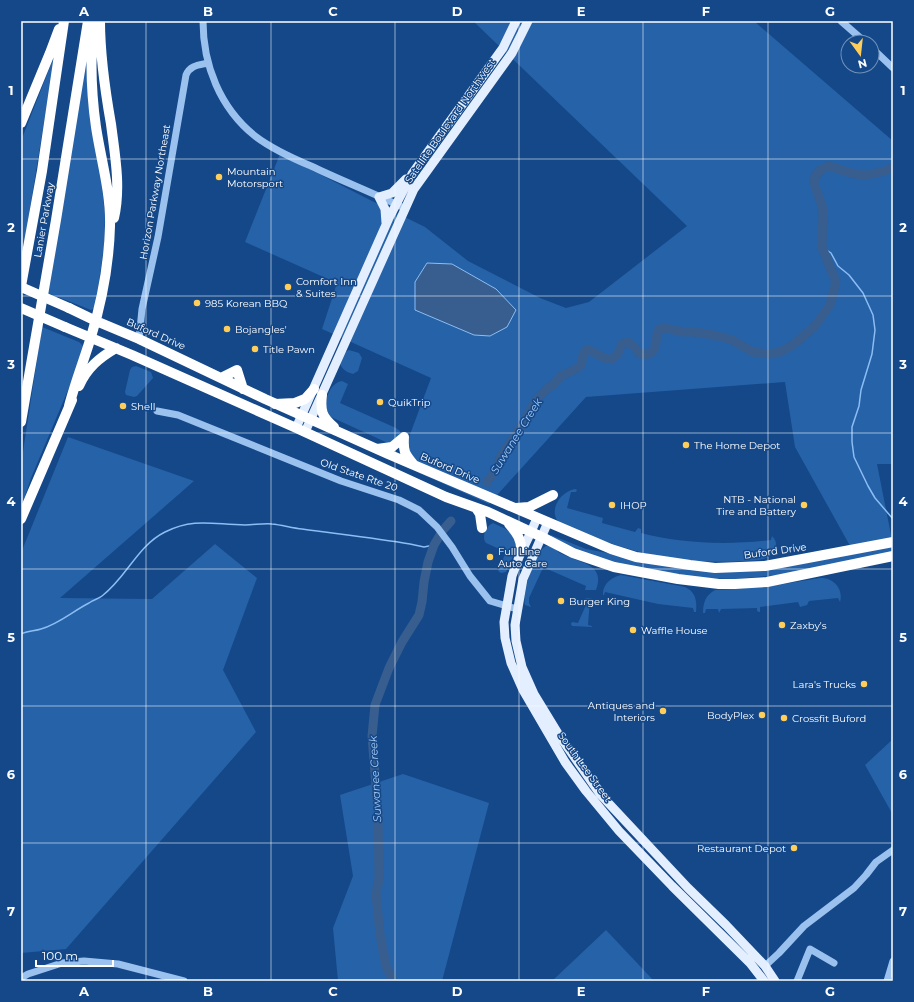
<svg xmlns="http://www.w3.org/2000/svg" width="914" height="1002" viewBox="0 0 914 1002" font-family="Montserrat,sans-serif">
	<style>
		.green { fill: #2662a8 }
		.water { fill: #375e8f; stroke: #8cbdf3 }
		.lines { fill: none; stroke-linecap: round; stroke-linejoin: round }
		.stream { stroke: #8cbdf3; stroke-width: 1.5 }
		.river { stroke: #375e8f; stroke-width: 9 }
		.minor { stroke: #9bc2ef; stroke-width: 7 }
		.major { stroke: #e3eeff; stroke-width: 9 }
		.highway { stroke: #fff; stroke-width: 10 }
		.highway-bridge { stroke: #fff; stroke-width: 10 }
		.grid { fill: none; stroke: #fff; stroke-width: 1; stroke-opacity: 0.55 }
		.poi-dot { fill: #ffcd59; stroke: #144889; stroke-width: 1.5 }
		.labels { text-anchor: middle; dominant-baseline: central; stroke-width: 3; stroke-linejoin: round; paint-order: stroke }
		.street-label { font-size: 10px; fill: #fff; stroke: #144889 }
		.poi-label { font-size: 10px; fill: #fff; stroke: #144889; text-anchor: start }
		.water-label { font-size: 11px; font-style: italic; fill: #a6ccf7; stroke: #144889 }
		.neatline { fill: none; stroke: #fff; stroke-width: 1.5 }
		.grid-label { font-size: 13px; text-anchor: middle; font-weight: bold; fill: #fff }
	</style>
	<rect width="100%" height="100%" fill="#144889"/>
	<path class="green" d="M473,21H754L893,141V464H877L893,545V553L778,575L734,579L707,578L680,576L619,564L586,553L551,537V535L586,549L699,570L854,553L795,447L785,382L586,397L489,504L399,464L431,378L322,329L337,283L245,242L280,154L372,201L425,227L468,261L540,298L566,308L589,302L687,226Z
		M88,39L105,216L104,246L96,303L95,308L91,310L48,293Z
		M55,54L21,264V141Z
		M42,327L79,342L83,346L76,371L31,478L21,508V465Z
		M349,350L359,353L362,358L358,371L353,374C338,371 335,356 349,350Z
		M136,366L151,372L153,378L137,396L134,397L126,395L125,392L130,370L132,367Z
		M342,381L348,384L340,403L396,428L400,431L399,437L390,444L331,417L325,408C326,398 330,383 342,381Z
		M68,437L194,481L60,598L152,599L215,544L257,578L223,670L256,732L66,949L21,953V553Z
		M575,489L577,490L576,492H571L567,508L603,518L602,523L635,532L638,528L641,529V533C684,544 728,545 771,540L772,536C776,540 777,544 775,549C770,562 754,560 743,561C703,564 661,559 622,547C601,541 580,531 559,523C548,510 560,492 575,489Z
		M493,523L512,532L517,547L506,572L501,573L498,571L506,552L486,543C481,537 486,526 493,523Z
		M546,546C553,545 556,551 562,554C579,563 606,563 596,590H585L586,586L545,568L542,570L529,598V603L531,607L525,605C522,593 535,551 546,546Z
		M621,575L685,587C696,592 697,601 696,612H694L693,608L658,604L605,592L604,595H603C602,585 611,577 621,575Z
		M820,578C833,577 844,589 840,602L838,598L809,601L807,605L800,607L798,602L760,607V612H759L757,611V608L721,609L719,613L718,609H706L705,613H703C703,602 706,595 715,590L765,587Z
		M586,598L595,599L594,600H590L588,625L592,626V627L572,626L571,624L572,622L578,623L586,605L582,602Z
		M893,739V815L865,765Z
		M403,774L489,803L442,981H338L333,928L353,876L340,795Z
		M606,930L654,981H552Z"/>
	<path class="water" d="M427,263L452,264L496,289L516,310L507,327L490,336L474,335L415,310V282Z"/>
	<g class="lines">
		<path class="stream" d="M822,247L831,253L838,266L849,275L863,293L873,315L875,330L872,354L861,390L859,406L852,427V442L854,457L868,486L875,498L893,519
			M21,634C27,631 35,631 41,629C59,624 73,611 89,603C93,600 98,599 102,596C127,577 137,546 165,532C195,517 215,525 245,525C254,525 264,523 272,524C282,525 292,528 302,529C338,534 374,538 410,544L424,547L434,545"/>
		<path class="river" d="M487,482L497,468L501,456L522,425L536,400L548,388L554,384L561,376L578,368L581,365L583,355L586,350C596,349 606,366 616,356C619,353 620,348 622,344C632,339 634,348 640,354C659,357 654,343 658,331L659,329L665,328L683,332H693L714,335L732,340L753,352L769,354L780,352L793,345L815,326L830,305L836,282L822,247L823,209L814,183L815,176L822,169L829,166C859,176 862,179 893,168
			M393,981L386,966L380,934L376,894L379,879L378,811L372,736L375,705L389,668L402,642L419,615L422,602L424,582L428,562L434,545L443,530L451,521"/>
		<path class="minor" d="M203,21C203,65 220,108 255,136C272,149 292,158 311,166C340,180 371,192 400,206
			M841,21L865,42
			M872,48L893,68
			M139,339L142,309L158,237L186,75C190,65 199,65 208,63
			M157,411L178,415L341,481L399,500L419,510L437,527L452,547L470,576L490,601L517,609
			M765,966L779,953L804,926L854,888L866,875L876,862L893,850
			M21,978L28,974L62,963L84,961L118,964L184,981
			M797,981L810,949L834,963
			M887,981L893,961"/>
		<path class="major" d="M386,223L385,209L379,197L392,193L406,179
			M296,428L389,218L412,174L503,48L516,21
			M305,432L414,189L512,53L528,21
			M537,518L531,532L519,557L512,576L504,622L505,638L511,663L523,690L565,762L586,791L619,831L672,886L750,963L764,981
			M548,522L523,579L515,625L516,641L522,667L534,694L559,735L600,794L688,888L726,925L765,966L775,981"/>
		<path class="highway" d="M100,21C100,56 105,90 111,124C115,155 121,187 114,218
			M21,123L50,53L59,29
			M21,286L42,171L64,21
			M69,308L96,321L139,339L265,399L388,454L611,549L636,557L690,565L715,568L765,566L893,542
			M65,327L132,355L294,427L446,497L488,512L542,537L573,553L614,567L678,579L719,584H735L767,582L893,556
			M221,378L237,370L243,389
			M79,386C87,368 99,358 116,348
			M322,395C320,411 322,417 334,427
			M275,404L295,403L305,399L314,389
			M69,406C75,383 84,360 91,337C102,301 109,264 110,226C111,193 101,160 96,127C91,92 90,56 94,21
			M21,422L56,220L88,21
			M404,437C403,452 405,454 414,465
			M377,449L392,447L404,437
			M476,508L480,514L482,528
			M516,508L529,507L553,495
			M21,519L72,400
			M509,524C517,533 522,540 521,552"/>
		<path class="highway-bridge" d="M21,287L69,308
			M21,308L65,327"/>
	</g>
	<path class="grid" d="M146,21V981M271,21V981M395,21V981M519,21V981M643,21V981M768,21V981M21,159H893M21,296H893M21,433H893M21,569H893M21,706H893M21,843H893"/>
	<g class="poi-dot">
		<circle cx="219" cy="177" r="4"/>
		<circle cx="288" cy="287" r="4"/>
		<circle cx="197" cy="303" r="4"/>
		<circle cx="227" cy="329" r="4"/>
		<circle cx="255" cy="349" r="4"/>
		<circle cx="380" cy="402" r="4"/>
		<circle cx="123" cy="406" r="4"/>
		<circle cx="686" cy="445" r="4"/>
		<circle cx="612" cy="505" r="4"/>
		<circle cx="804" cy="505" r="4"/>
		<circle cx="490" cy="557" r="4"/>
		<circle cx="561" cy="601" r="4"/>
		<circle cx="782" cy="625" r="4"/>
		<circle cx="633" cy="630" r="4"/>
		<circle cx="864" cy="684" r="4"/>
		<circle cx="663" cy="711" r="4"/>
		<circle cx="762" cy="715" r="4"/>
		<circle cx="784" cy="718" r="4"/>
		<circle cx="794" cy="848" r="4"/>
	</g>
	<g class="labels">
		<g class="street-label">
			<text transform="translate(450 121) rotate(-55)">Satellite Boulevard Northwest</text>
			<text transform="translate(155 192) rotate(-80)">Horizon Parkway Northeast</text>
			<text transform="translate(44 220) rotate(-80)">Lanier Parkway</text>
			<text transform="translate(156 334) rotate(24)">Buford Drive</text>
			<text transform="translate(450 468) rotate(23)">Buford Drive</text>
			<text transform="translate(359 475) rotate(19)">Old State Rte 20</text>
			<text transform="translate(775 551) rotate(-8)">Buford Drive</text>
			<text transform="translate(585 767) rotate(54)">South Lee Street</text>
		</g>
		<g class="poi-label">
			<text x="227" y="171">Mountain<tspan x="227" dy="12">Motorsport</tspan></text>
			<text x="296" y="281">Comfort Inn<tspan x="296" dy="12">&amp; Suites</tspan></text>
			<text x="205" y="303">985 Korean BBQ</text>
			<text x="235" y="329">Bojangles'</text>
			<text x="263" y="349">Title Pawn</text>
			<text x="388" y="402">QuikTrip</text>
			<text x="131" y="406">Shell</text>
			<text x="694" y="445">The Home Depot</text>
			<text x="796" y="499" text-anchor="end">NTB - National<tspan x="796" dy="12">Tire and Battery</tspan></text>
			<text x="620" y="505">IHOP</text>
			<text x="498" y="551">Full Line<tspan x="498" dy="12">Auto Care</tspan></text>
			<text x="569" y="601">Burger King</text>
			<text x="790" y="625">Zaxby's</text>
			<text x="641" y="630">Waffle House</text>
			<text x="856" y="684" text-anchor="end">Lara's Trucks</text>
			<text x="655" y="705" text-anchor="end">Antiques and<tspan x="655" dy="12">Interiors</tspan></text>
			<text x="754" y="715" text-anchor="end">BodyPlex</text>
			<text x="792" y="718">Crossfit Buford</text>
			<text x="786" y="848" text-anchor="end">Restaurant Depot</text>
		</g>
		<g class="water-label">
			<text transform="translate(516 436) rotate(-58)">Suwanee Creek</text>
			<text transform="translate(375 779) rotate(-93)">Suwanee Creek</text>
		</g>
	</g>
	<rect width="914" height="1002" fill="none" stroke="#144889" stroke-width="44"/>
	<g transform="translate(860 54) rotate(165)"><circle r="19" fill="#144889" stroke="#7291b8"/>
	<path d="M0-3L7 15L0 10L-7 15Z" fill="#ffcd59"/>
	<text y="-6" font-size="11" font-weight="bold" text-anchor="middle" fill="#ffffff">N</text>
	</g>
	<path d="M36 960v6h77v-6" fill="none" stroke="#ffffff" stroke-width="2"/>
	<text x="42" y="960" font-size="12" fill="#ffffff" stroke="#144889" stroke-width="3" paint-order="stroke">100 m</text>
	<rect x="22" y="22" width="870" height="958" class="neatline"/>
	<g class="grid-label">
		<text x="84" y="16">A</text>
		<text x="208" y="16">B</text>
		<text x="333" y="16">C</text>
		<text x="457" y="16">D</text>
		<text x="581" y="16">E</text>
		<text x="706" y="16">F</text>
		<text x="830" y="16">G</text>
		<text x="11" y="95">1</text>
		<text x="903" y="95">1</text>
		<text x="11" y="232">2</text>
		<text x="903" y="232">2</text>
		<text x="11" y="369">3</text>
		<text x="903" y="369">3</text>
		<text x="11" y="506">4</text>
		<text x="903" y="506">4</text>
		<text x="11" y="642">5</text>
		<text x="903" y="642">5</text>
		<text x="11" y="779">6</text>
		<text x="903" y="779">6</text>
		<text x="11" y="916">7</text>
		<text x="903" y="916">7</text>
		<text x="84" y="996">A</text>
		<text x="208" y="996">B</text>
		<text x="333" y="996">C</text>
		<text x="457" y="996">D</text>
		<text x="581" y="996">E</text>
		<text x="706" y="996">F</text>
		<text x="830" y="996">G</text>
	</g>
</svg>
